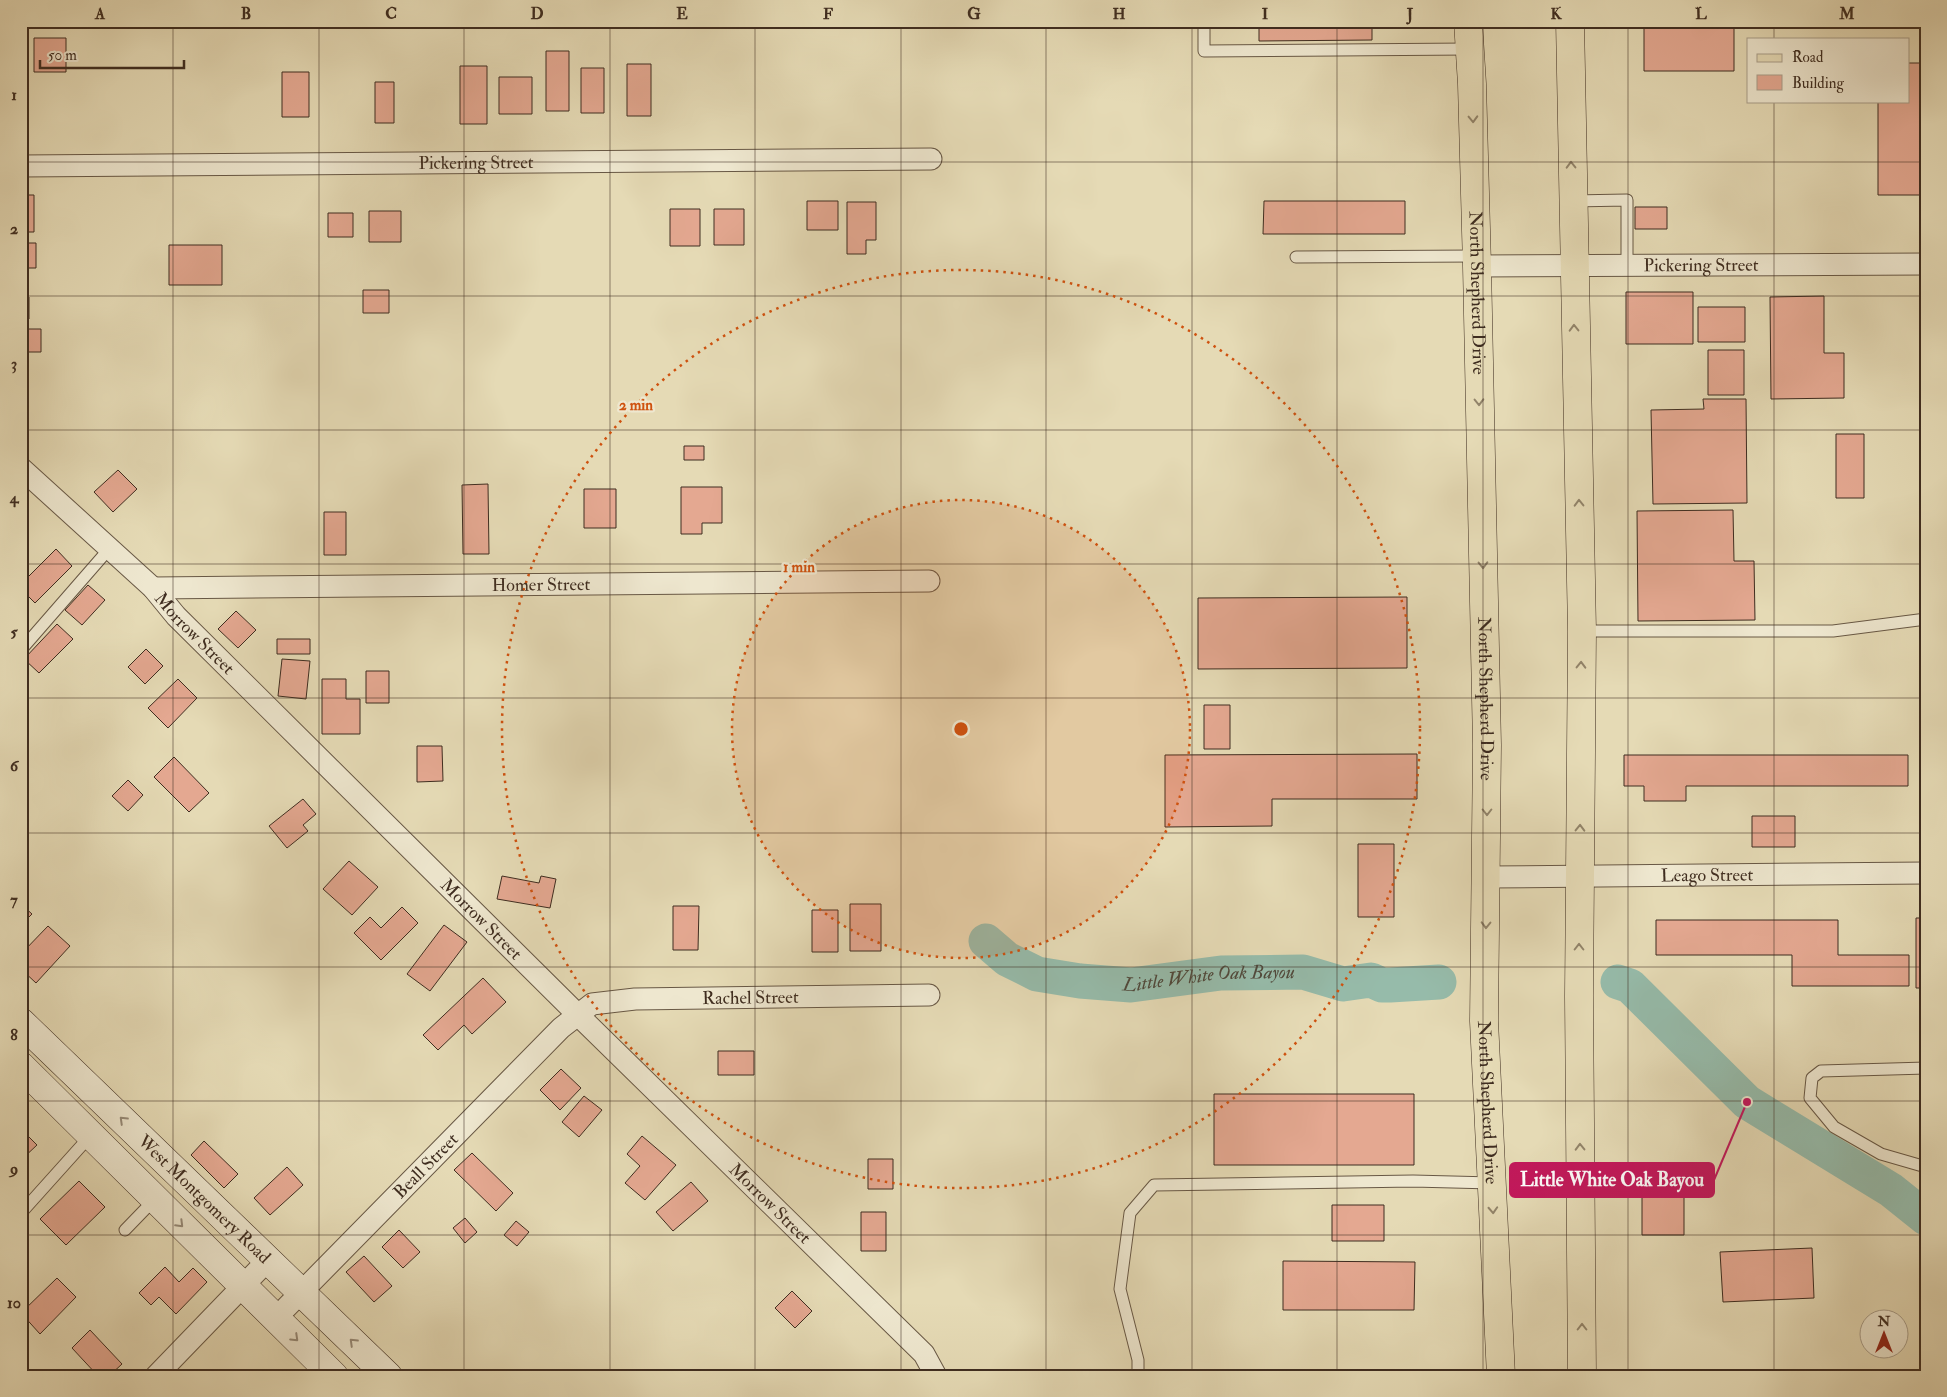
<svg xmlns="http://www.w3.org/2000/svg" width="1947" height="1397" viewBox="0 0 1947 1397" font-family="'IM FELL Double Pica',serif">
	<style>
		.lines { fill: none; stroke-linecap: round; stroke-linejoin: round }
		.river { stroke: #96bbaa; stroke-width: 35 }
		.building { fill: #e4a891; stroke: #3f2d20 }
		.lane-casing { stroke: #685845; stroke-width: 13 }
		.street-casing { stroke: #685845; stroke-width: 23 }
		.secondary-casing { stroke: #3f2d20; stroke-width: 29 }
		.primary-casing { stroke: #3f2d20; stroke-width: 29 }
		.lane { stroke: #eee7cf; stroke-width: 11 }
		.street { stroke: #eee7cf; stroke-width: 21 }
		.secondary { stroke: #eee7cf; stroke-width: 28 }
		.primary { stroke: #e5dab5; stroke-width: 28 }
		.oneway { stroke: #92846a }
		.oneway2 { stroke: #968a78 }
		.grid { fill: none; stroke: #3f2d20; stroke-width: 1; stroke-opacity: 0.55 }
		.ring { fill: none; stroke: #cf520f; stroke-width: 2.5; stroke-dasharray: 2.5 5 }
		.labels { text-anchor: middle; dominant-baseline: central; stroke-width: 4.5; stroke-linejoin: round; paint-order: stroke }
		.street-label { font-size: 18px; fill: #3f2d20; stroke: #eee7cf }
		.water-label { font-size: 19px; font-style: italic; fill: #50493c; stroke: #eee7cf }
		.centre { fill: #cf520f; stroke: #eee7cf; stroke-width: 2.5 }
		.ring-label { font-size: 15px; text-anchor: middle; font-weight: bold; fill: #cf520f; stroke: #eee7cf; stroke-width: 4.5; stroke-linejoin: round; paint-order: stroke }
		.leader { fill: none; stroke: #c2185b; stroke-width: 2 }
		.callout-dot { fill: #c2185b; stroke: #eee7cf; stroke-width: 2 }
		.callout { fill: #c2185b; stroke: #c2185b; stroke-width: 2 }
		.callout-label { font-size: 19px; text-anchor: middle; font-weight: bold; fill: #fff }
		.neatline { fill: none; stroke: #3f2d20; stroke-width: 2 }
		.grid-label { font-size: 16px; text-anchor: middle; font-weight: bold; fill: #3f2d20 }
	</style>
	<rect width="100%" height="100%" fill="#e5dab5"/>
	<filter id="stains"><feTurbulence type="fractalNoise" baseFrequency=".004" numOctaves="4"/><feColorMatrix values="0 0 0 0 .2 0 0 0 0 .09 0 0 0 0 .02 0 0 0 .5 -.17"/></filter>
	<radialGradient id="worn" r=".72"><stop offset=".6" stop-color="#630" stop-opacity="0"/><stop offset="1" stop-color="#630" stop-opacity=".3"/></radialGradient>
	<g class="lines">
		<g class="river">
			<path id="s1" d="M986,941L1007,959L1037,974L1080,981L1131,985L1221,973L1303,972L1343,984L1371,980L1382,985H1390L1439,982"/>
			<path d="M1618,982L1630,986L1747,1102L1891,1190L1926,1218"/>
		</g>
	</g>
	<path class="building" d="M1372,21V40L1259,41V22Z
		M1644,27H1734V71H1644Z
		M34,38H66V72H34Z
		M546,51H569V111H546Z
		M1908,63H1925V195H1878V101H1908Z
		M627,64H651V116H627Z
		M460,66H487V124H460Z
		M581,68H604V113H581Z
		M282,72H309V117H282Z
		M499,77H532V114H499Z
		M375,82H394V123H375Z
		M21,195H34V232H21Z
		M807,201H838V230H807Z
		M1264,201H1405V234H1263Z
		M847,202H876V240H866V254H847Z
		M1635,207H1667V229H1635Z
		M670,209H700V246H670Z
		M714,209H744V245H714Z
		M369,211H401V242H369Z
		M328,213H353V237H328Z
		M21,243H36V268H21Z
		M169,245H222V285H169Z
		M363,290H389V313H363Z
		M1626,292H1693V344H1626Z
		M1824,296V353H1844V398L1771,399L1770,297Z
		M21,297H29V319H21Z
		M1698,307H1745V342H1698Z
		M21,329H41V352H21Z
		M1708,350H1744V395H1708Z
		M21,364H26V385H21Z
		M1703,399H1746L1747,503L1653,504L1651,410L1704,409Z
		M1836,434H1864V498H1836Z
		M684,446H704V460H684Z
		M118,470L137,489L113,512L94,492Z
		M488,484L489,554H463L462,485Z
		M681,487H722V523H702V534H681Z
		M584,489H616V528H584Z
		M1733,510L1734,561H1754L1755,620L1638,621L1637,511Z
		M324,512H346V555H324Z
		M56,549L72,566L35,603L21,589V584Z
		M88,585L105,600L82,625L65,610Z
		M1407,597V668L1198,669V598Z
		M236,611L256,630L238,648L218,629Z
		M57,624L73,639L39,673L24,659Z
		M277,639H310V654H277Z
		M146,649L163,666L145,684L128,667Z
		M282,659L310,661L306,699L278,696Z
		M366,671H389V703H366Z
		M178,679L197,698L168,728L148,708Z
		M322,679H346V699H360V734H322Z
		M1204,705H1230V749H1204Z
		M417,746H442L443,781L417,782Z
		M1417,754V799H1272V826L1165,827V755Z
		M1624,755H1908V786H1686V801H1644V786H1624Z
		M174,757L209,793L189,812L154,777Z
		M1924,770H1926V823H1924Z
		M128,780L143,795L128,811L112,796Z
		M303,799L316,814L303,825L308,831L287,848L269,826Z
		M1752,816H1795V847H1752Z
		M1358,844H1394V917H1358Z
		M349,861L378,887L352,915L323,889Z
		M502,876L539,883L541,876L556,879L550,908L497,899Z
		M21,904L32,914L21,925Z
		M850,904H881V951H850Z
		M673,906H699L698,950H673Z
		M402,907L418,923L381,960L354,933L370,917L381,928Z
		M812,910H838V952H812Z
		M1916,918H1926V988H1916Z
		M1656,920H1838V955H1909V986H1792V955H1656Z
		M444,925L467,942L430,991L407,974Z
		M48,926L70,946L36,983L21,969V954Z
		M483,978L506,1002L472,1034L464,1025L438,1050L423,1035Z
		M718,1051H754V1075H718Z
		M561,1069L581,1088L560,1110L540,1090Z
		M1214,1094H1414V1165H1214Z
		M584,1096L602,1110L579,1137L562,1122Z
		M21,1129L37,1145L21,1160Z
		M642,1136L676,1165L645,1200L625,1183L640,1166L627,1154Z
		M204,1141L238,1174L224,1188L191,1155Z
		M472,1153L513,1193L496,1211L454,1170Z
		M868,1159H893V1189H868Z
		M287,1167L303,1185L270,1215L254,1198Z
		M79,1181L105,1207L66,1245L40,1219Z
		M691,1182L708,1201L673,1231L656,1212Z
		M1642,1183H1684V1235H1642Z
		M1332,1205H1384V1241H1332Z
		M861,1212H886V1251H861Z
		M465,1218L477,1232L465,1243L453,1228Z
		M516,1221L529,1232L517,1246L504,1235Z
		M399,1230L420,1252L403,1268L382,1247Z
		M1812,1248L1814,1298L1723,1302L1720,1252Z
		M364,1256L392,1286L374,1302L346,1272Z
		M1283,1261L1415,1262L1414,1310H1283Z
		M165,1267L179,1282L193,1268L207,1282L176,1314L159,1297L151,1305L139,1293Z
		M57,1278L76,1297L40,1334L21,1313Z
		M792,1291L812,1311L795,1328L775,1308Z
		M90,1330L122,1364L109,1376H98L72,1348Z"/>
	<g class="lines">
		<defs>
			<path id="lane" d="M1204,21V51L1469,49
				M1572,201L1627,200V266
				M1296,257L1476,256
				M1582,631H1833L1926,619
				M21,650L109,549
				M1926,1068L1821,1071L1812,1078L1810,1098L1834,1127L1881,1154L1926,1167
				M21,1213L91,1135
				M125,1230L155,1199
				M1138,1376V1360L1120,1289L1130,1213L1154,1185L1413,1181L1492,1183"/>
			<g id="street">
				<path id="s2" d="M21,166L931,159"/>
				<path id="s3" d="M1477,266L1926,264"/>
				<path id="s4" d="M21,468L153,588L176,616L577,1014L924,1354L936,1376"/>
				<path id="s5" d="M153,588L929,581"/>
				<path id="s6" d="M1487,877L1926,873"/>
				<path id="s7" d="M275,1319L561,1028L592,1004L635,999L929,995"/>
				<path d="M156,1376L268,1260"/>
			</g>
			<g id="secondary">
				<path id="s8" d="M21,1022L388,1376"/>
				<path d="M21,1066L334,1376"/>
			</g>
			<g id="primary">
				<path id="s9" d="M1468,21L1472,84L1477,266L1487,745L1484,1021L1501,1376"/>
				<path d="M1570,21L1582,631L1579,996L1582,1376"/>
			</g>
		</defs>
		<use href="#lane" class="lane-casing"/>
		<use href="#street" class="street-casing"/>
		<use href="#secondary" class="secondary-casing"/>
		<use href="#primary" class="primary-casing"/>
		<use href="#lane" class="lane"/>
		<use href="#street" class="street"/>
		<use href="#secondary" class="secondary"/>
		<use href="#primary" class="primary"/>
	</g>
	<defs><path id="oneway-chevron" d="M-2-3.5L2.5 0L-2 3.5" fill="none" stroke-width="1.6" stroke-linecap="round" stroke-linejoin="round" transform="scale(1.25)"/></defs>
	<g class="oneway">
		<use href="#oneway-chevron" transform="translate(1473 119) rotate(88)"/>
		<use href="#oneway-chevron" transform="translate(1571 165) rotate(-91)"/>
		<use href="#oneway-chevron" transform="translate(1574 328) rotate(-91)"/>
		<use href="#oneway-chevron" transform="translate(1479 402) rotate(89)"/>
		<use href="#oneway-chevron" transform="translate(1579 503) rotate(-91)"/>
		<use href="#oneway-chevron" transform="translate(1483 565) rotate(89)"/>
		<use href="#oneway-chevron" transform="translate(1581 665) rotate(-89)"/>
		<use href="#oneway-chevron" transform="translate(1487 812) rotate(90)"/>
		<use href="#oneway-chevron" transform="translate(1580 828) rotate(-89)"/>
		<use href="#oneway-chevron" transform="translate(1486 925) rotate(91)"/>
		<use href="#oneway-chevron" transform="translate(1579 947) rotate(-90)"/>
		<use href="#oneway-chevron" transform="translate(1580 1147) rotate(-91)"/>
		<use href="#oneway-chevron" transform="translate(1493 1210) rotate(87)"/>
		<use href="#oneway-chevron" transform="translate(1582 1327) rotate(-90)"/>
	</g>
	<g class="oneway2">
		<use href="#oneway-chevron" transform="translate(123 1120) rotate(-136)"/>
		<use href="#oneway-chevron" transform="translate(180 1224) rotate(45)"/>
		<use href="#oneway-chevron" transform="translate(295 1338) rotate(44)"/>
		<use href="#oneway-chevron" transform="translate(353 1342) rotate(-136)"/>
	</g>
	<path class="grid" d="M173,21V1376M319,21V1376M464,21V1376M610,21V1376M755,21V1376M901,21V1376M1046,21V1376M1192,21V1376M1337,21V1376M1483,21V1376M1628,21V1376M1774,21V39M1774,101V1376M21,162H1926M21,296H1926M21,430H1926M21,564H1926M21,698H1926M21,833H1926M21,967H1926M21,1101H1926M21,1235H1926"/>
	<circle cx="961" cy="729" r="229" fill="#cf520f" fill-opacity=".12"/>
	<g class="ring">
		<circle cx="961" cy="729" r="229"/>
		<circle cx="961" cy="729" r="459"/>
	</g>
	<g class="labels">
		<g class="street-label">
			<text stroke="none"><textPath href="#s2" startOffset="455">Pickering Street</textPath></text>
			<text stroke="none"><textPath href="#s3" startOffset="224">Pickering Street</textPath></text>
			<text stroke="none"><textPath href="#s9" startOffset="272">North Shepherd Drive</textPath></text>
			<text stroke="none"><textPath href="#s5" startOffset="388">Homer Street</textPath></text>
			<text stroke="none"><textPath href="#s4" startOffset="240">Morrow Street</textPath></text>
			<text stroke="none"><textPath href="#s9" startOffset="678">North Shepherd Drive</textPath></text>
			<text stroke="none"><textPath href="#s6" startOffset="220">Leago Street</textPath></text>
			<text stroke="none"><textPath href="#s4" startOffset="645">Morrow Street</textPath></text>
			<text stroke="none"><textPath href="#s7" startOffset="606">Rachel Street</textPath></text>
			<text stroke="none"><textPath href="#s9" startOffset="1082">North Shepherd Drive</textPath></text>
			<text stroke="none"><textPath href="#s7" startOffset="215">Beall Street</textPath></text>
			<text stroke="none"><textPath href="#s8" startOffset="255">West Montgomery Road</textPath></text>
			<text stroke="none"><textPath href="#s4" startOffset="1050">Morrow Street</textPath></text>
		</g>
		<g class="water-label">
			<text stroke="none"><textPath href="#s1" startOffset="234">Little White Oak Bayou</textPath></text>
		</g>
	</g>
	<circle cx="961" cy="729" r="8" class="centre"/>
	<g class="ring-label">
		<text x="636" y="410">2 min</text>
		<text x="799" y="572">1 min</text>
	</g>
	<path class="leader" d="M1747 1102L1714 1180"/>
	<circle class="callout-dot" cx="1747" cy="1102" r="5"/>
	<rect class="callout" x="1510" y="1163" width="204" height="34" rx="5"/>
	<g class="callout-label">
		<text x="1612" y="1186">Little White Oak Bayou</text>
	</g>
	<rect width="1947" height="1397" fill="none" stroke="#e5dab5" stroke-width="55"/>
	<rect x="1747" y="38" width="162" height="65" fill="#eee7cf" stroke="#a89d89"/>
	<rect x="1757" y="54" width="25" height="8" fill="#e5dab5" stroke="#a89d89"/>
	<text x="1792" y="62" font-size="15" fill="#3f2d20">Road</text>
	<rect x="1757" y="75" width="25" height="15" fill="#e4a891" stroke="#a89d89"/>
	<text x="1792" y="88" font-size="15" fill="#3f2d20">Building</text>
	<g transform="translate(1884 1334)"><circle r="24" fill="#eee7cf" stroke="#a89d89"/>
	<path d="M0-4L9 19L0 12L-9 19Z" fill="#8f2418"/>
	<text y="-8" font-size="14" font-weight="bold" text-anchor="middle" fill="#3f2d20">N</text>
	</g>
	<path d="M40 60v8h144v-8" fill="none" stroke="#3f2d20" stroke-width="2.5"/>
	<text x="48" y="60" font-size="15" fill="#3f2d20" stroke="#eee7cf" stroke-width="4" paint-order="stroke">50 m</text>
	<rect x="28" y="28" width="1892" height="1342" class="neatline"/>
	<g class="grid-label">
		<text x="100" y="19">A</text>
		<text x="246" y="19">B</text>
		<text x="391" y="19">C</text>
		<text x="537" y="19">D</text>
		<text x="682" y="19">E</text>
		<text x="828" y="19">F</text>
		<text x="974" y="19">G</text>
		<text x="1119" y="19">H</text>
		<text x="1265" y="19">I</text>
		<text x="1410" y="19">J</text>
		<text x="1556" y="19">K</text>
		<text x="1701" y="19">L</text>
		<text x="1847" y="19">M</text>
		<text x="14" y="100">1</text>
		<text x="14" y="234">2</text>
		<text x="14" y="369">3</text>
		<text x="14" y="503">4</text>
		<text x="14" y="637">5</text>
		<text x="14" y="771">6</text>
		<text x="14" y="905">7</text>
		<text x="14" y="1040">8</text>
		<text x="14" y="1174">9</text>
		<text x="14" y="1308">10</text>
	</g>
	<rect width="100%" height="100%" filter="url(#stains)"/>
	<rect width="100%" height="100%" fill="url(#worn)"/>
</svg>
